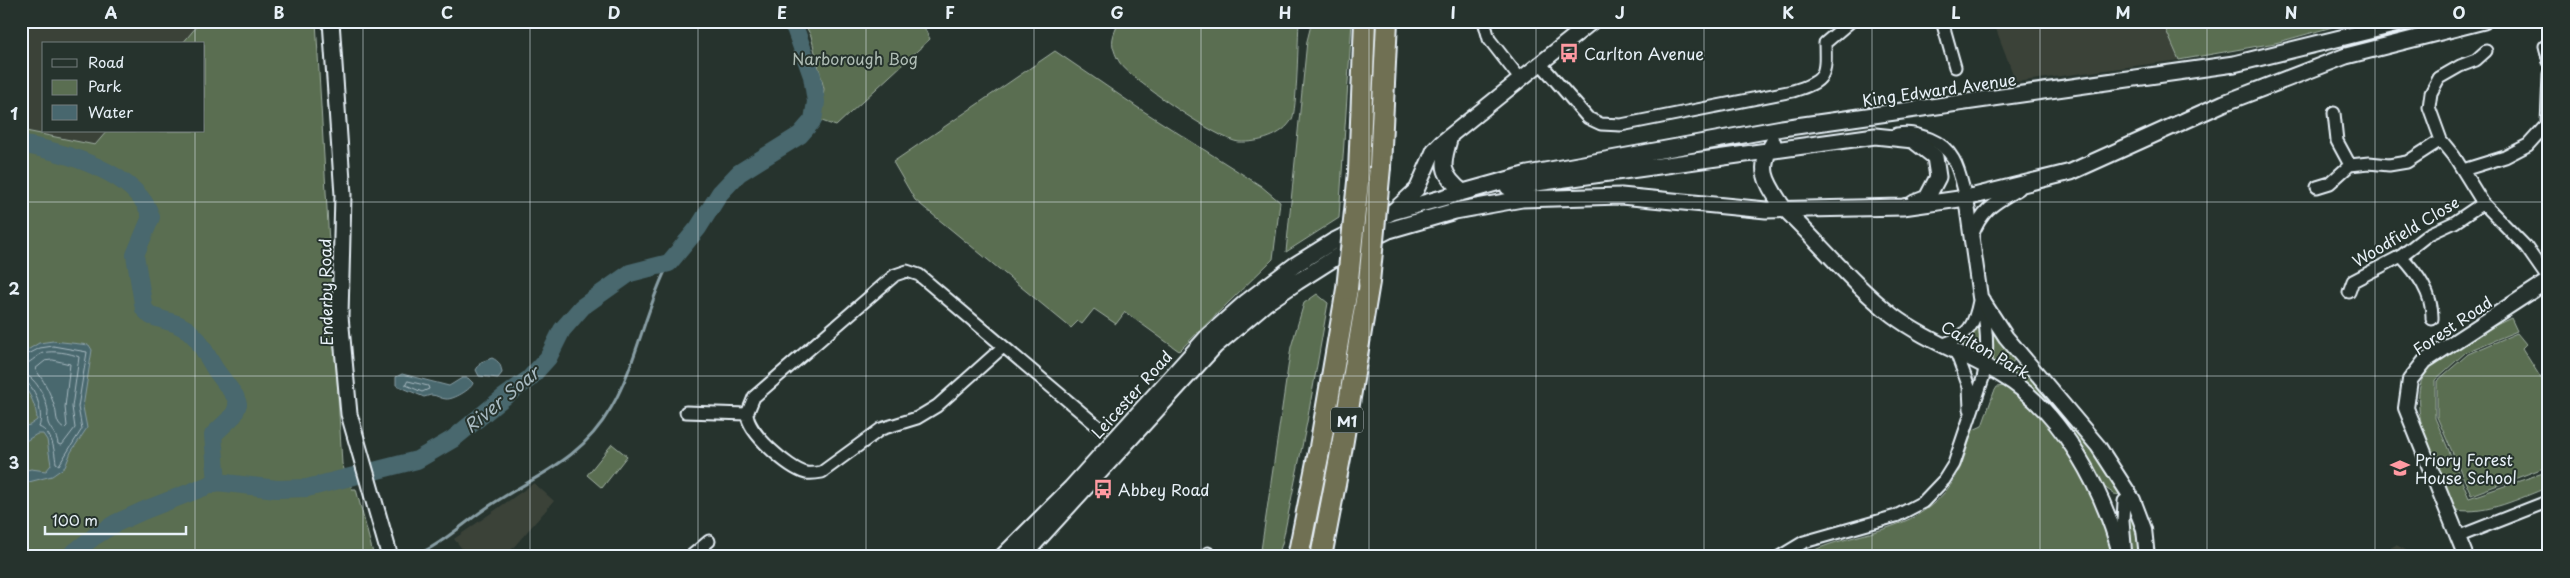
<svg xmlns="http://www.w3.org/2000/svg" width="2570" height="578" viewBox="0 0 2570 578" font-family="'Playpen Sans',sans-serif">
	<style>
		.built { fill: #3b4239 }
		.green { fill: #5a6e51; stroke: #a1b0a4 }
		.water { fill: #48676e; stroke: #889ea5 }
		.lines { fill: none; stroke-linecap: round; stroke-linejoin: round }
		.shore { stroke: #a8bac1; stroke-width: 1 }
		.stream { stroke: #889ea5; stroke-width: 3 }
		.river { stroke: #48676e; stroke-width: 18 }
		.minor-casing { stroke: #e8f1f8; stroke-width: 15 }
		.tertiary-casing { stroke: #e8f1f8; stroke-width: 18 }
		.secondary-casing { stroke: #e8f1f8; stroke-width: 19 }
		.motorway-casing { stroke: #e8f1f8; stroke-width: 24 }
		.minor { stroke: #26332d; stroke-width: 11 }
		.tertiary { stroke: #26332d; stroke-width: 14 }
		.secondary { stroke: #26332d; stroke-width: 15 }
		.motorway { stroke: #706f52; stroke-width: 20 }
		.motorway-bridge-casing { stroke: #e8f1f8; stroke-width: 24; stroke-linecap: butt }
		.motorway-bridge { stroke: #706f52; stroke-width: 20 }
		.grid { fill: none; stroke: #e8f1f8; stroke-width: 1; stroke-opacity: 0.55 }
		.labels { text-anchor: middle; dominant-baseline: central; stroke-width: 4; stroke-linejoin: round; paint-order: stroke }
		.shield { fill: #26332d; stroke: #aeb8bb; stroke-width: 1 }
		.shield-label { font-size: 15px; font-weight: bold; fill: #e8f1f8 }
		.poi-label { font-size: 16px; fill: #e8f1f8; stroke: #26332d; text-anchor: start }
		.park-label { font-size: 16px; fill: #afbdb5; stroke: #26332d }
		.street-label { font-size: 16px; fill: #e8f1f8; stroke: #26332d }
		.water-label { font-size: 18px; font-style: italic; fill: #a8bac1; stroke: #26332d }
		.neatline { fill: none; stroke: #e8f1f8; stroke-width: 2 }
		.grid-label { font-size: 16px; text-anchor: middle; font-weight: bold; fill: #e8f1f8 }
	</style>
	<rect width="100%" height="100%" fill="#26332d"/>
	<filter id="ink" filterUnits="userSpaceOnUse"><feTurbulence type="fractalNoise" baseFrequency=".02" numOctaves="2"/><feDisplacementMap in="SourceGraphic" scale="10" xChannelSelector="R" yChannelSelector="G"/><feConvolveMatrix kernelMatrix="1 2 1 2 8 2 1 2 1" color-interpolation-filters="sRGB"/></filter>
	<g filter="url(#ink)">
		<path class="built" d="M21,21H192L197,26L182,44H44V131H107L95,145L21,130Z
			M1993,21H2162L2179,60L2016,82Z
			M534,483L554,501L505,557H469L454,539Z
			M2396,545L2419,557H2420H2373Z"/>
		<path class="green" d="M192,21H316L342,464L352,489H356L374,557H21V130L95,145L107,131H204V44H182L197,26Z
			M803,21H921L930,39L836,126L819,120L824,89L811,36Z
			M1120,21H1299C1298,37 1297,111 1292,119C1283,136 1258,143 1239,142C1220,141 1132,80 1120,63C1118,60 1115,54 1114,50C1110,40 1115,30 1120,21Z
			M1312,21H1352L1339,218L1286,252L1307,41Z
			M2162,21H2354L2275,43L2179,60Z
			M1055,51L1137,107L1261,186L1280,202L1273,259L1179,351L1125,312L1116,324L1094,309L1082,324L1078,321L1071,328L915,200L893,162Z
			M1317,294L1328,303L1307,422L1283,540L1278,557H1260L1291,347L1304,303Z
			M2511,318L2517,331L2466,352L2435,380V418L2469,498L2549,471V487C2519,498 2488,515 2456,510L2450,502C2437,469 2401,400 2429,368C2449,344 2483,332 2511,318Z
			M1988,321L2015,359L2006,371L1988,362Z
			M1980,322L1983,358L1960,347L1968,341Z
			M2517,333L2526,344L2522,348L2549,391V466L2471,495L2437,417V381L2468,354Z
			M2019,364L2097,454L2121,495L2114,494L2100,484L2061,421L2045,401L2011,373Z
			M2005,386L2040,414L2087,480L2117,557H1800C1852,528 1914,538 1952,483C1962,469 1967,447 1973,430L1982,426L1994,392L1997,387Z
			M612,444L627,456L602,488L587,475Z
			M2127,512L2132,517L2141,557H2132Z"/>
		<path class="water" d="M53,341L89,345L92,350L83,407L87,428L71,452L65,467L52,476L21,484L23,471L31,469L46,471L51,465L47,440L43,434H37L21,444V427L30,425L37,420C37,409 30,391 21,384V354L39,343Z
			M492,358C499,361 501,365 502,373L498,378L479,376L476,370L481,362Z
			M402,374L449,386L462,378H468L473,383C472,389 453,400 446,399C441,399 437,395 431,395L424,397L396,385V377Z"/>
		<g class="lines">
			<path class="shore" d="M21,358L40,348L53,346L87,352L78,407L82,429L59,465L56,463C54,449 53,433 39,427C44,415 36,382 21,380
				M53,360L70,364L65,407L67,426L64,429C54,423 58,414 54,405C50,392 43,379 35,369L45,361Z
				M21,365C31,364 35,356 43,353C52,350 71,353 79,357L72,407L75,428L62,445L58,444C57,434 51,431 48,423C47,420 48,414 48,411C46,398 35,374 21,374
				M408,381L428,386L429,389L422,392L406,385Z"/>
			<path class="stream" d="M412,557C439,546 458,528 482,511C530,477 579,464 611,408C637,363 645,309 669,263"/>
			<path class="river" d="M21,144C62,152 138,172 151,217L135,255L144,309L151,316L177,324L188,330L198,340L215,369L235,396L238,404L234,415L213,435L217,482
				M68,557L95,536L116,523L145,510L217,482L277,489L307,488L417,460L453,439L504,397L529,379L548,358L562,330L582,307L630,273L669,263L698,228L720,193L739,173L800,135L813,120L816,102L812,76L795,28L789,21"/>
			<defs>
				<path id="minor" d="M1484,21L1489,39L1521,80
					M1942,21L1955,67
					M2545,46L2549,62
					M2486,51L2476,60L2460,66L2439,78L2431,93L2429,107L2441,140L2454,156L2483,203L2526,247L2549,280
					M1541,64L1588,118L1601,124L1621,125L1793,91C1826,81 1826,76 1825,43L1851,21
					M2334,113L2337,141L2350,165
					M1897,134C1910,132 1917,134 1930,139C1957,150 1959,173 1966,198
					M2463,170L2505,157L2528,145L2547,124L2549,74
					M2317,187L2330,183L2350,165L2369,163L2389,165L2407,162L2441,140
					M1972,236C1982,209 1995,203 2019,189
					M2401,256C2417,273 2433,294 2432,319
					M2349,292L2353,281L2401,256L2429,234L2455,222L2483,203
					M1944,344C1969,335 1974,326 1979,301
					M1956,352L1969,387L1970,409
					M686,412L747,414L754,397L895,275L907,271L919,275L1101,429
					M747,414C748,433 788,468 806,473C812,474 817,473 822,472L881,429L917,418L937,406L1003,347
					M2124,501L2123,521L2126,557
					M2457,537L2549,501
					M690,557L709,541
					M1207,557L1208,553
					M1779,557L1804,542L1896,516L1923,502L1944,480L1954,464L1983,378C1989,354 1987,328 1982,303"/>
				<path id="tertiary" d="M1450,138C1442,165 1440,173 1463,192
					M1966,198L1980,297L2006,337L2098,446L2133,500L2144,529L2147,557
					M1784,209C1821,244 1852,284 1892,315C1925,340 1966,354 2001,375C2062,410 2104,491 2121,557
					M1392,212L1417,189L1434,150L1441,143L1593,21
					M2466,557L2406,408L2410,380L2425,361L2549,280"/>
				<path id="secondary" d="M331,21L343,195L340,316L349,414L390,557
					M1773,143C1755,171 1769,185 1784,209
					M1508,187L1875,136L1913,140L1935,157L1938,177L1927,198L1914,203
					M1002,557L1071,488L1209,335L1245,303L1295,265L1332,242L1392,212L1528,174L1782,128L2234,64L2410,21
					M1022,557L1215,346L1266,303L1297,282L1341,254L1389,230L1455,211L1522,199L1621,196L1766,210L1903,207L1966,198L2071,172L2224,103L2346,56L2484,21"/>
				<path id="motorway" d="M1380,167L1387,21
					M1359,172L1365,21
					M1298,557L1320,447L1347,289
					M1321,557L1340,458L1369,282"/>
			</defs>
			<use href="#minor" class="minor-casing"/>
			<use href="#tertiary" class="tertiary-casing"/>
			<use href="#secondary" class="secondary-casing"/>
			<use href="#motorway" class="motorway-casing"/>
			<use href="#minor" class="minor"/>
			<use href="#tertiary" class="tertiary"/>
			<use href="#secondary" class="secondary"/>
			<use href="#motorway" class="motorway"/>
			<defs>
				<path id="motorway-bridge" d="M1369,282L1380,167
					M1347,289L1359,172"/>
			</defs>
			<use href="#motorway-bridge" class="motorway-bridge-casing"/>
			<use href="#motorway-bridge" class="motorway-bridge"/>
		</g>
	</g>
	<path class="grid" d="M195,21V44M363,21V557M530,21V557M698,21V557M866,21V557M1034,21V557M1201,21V557M1369,21V557M1536,21V557M1704,21V557M1872,21V557M2040,21V557M2207,21V557M2375,21V557M195,131V557M21,202H2549M21,376H2549"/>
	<defs>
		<symbol id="bus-bare" viewBox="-9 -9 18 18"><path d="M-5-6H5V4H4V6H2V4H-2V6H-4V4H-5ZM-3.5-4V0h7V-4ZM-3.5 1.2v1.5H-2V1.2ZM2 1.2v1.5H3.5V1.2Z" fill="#ff9aa2" stroke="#26332d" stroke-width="2.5" paint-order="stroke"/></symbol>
		<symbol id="school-bare" viewBox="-9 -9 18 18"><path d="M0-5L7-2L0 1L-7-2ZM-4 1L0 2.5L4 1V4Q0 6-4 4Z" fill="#ff9aa2" stroke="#26332d" stroke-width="2.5" paint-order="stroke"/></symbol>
	</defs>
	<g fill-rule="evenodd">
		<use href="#bus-bare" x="1555" y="39" width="28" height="28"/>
		<use href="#school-bare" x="2386" y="454" width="28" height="28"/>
		<use href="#bus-bare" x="1089" y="475" width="28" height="28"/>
	</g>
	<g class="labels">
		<rect class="shield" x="1331" y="407.5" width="32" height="25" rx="4"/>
		<g class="shield-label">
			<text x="1347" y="420">M1</text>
		</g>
		<g class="poi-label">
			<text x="1584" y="53">Carlton Avenue</text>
			<text x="2415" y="459">Priory Forest<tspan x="2415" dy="18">House School</tspan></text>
			<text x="1118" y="489">Abbey Road</text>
		</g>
		<g class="park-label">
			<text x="855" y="58">Narborough Bog</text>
		</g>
		<g class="street-label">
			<text transform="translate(1939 89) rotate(-8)">King Edward Avenue</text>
			<text transform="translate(2405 231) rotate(-31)">Woodfield Close</text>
			<text transform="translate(325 292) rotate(-91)">Enderby Road</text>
			<text transform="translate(2452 325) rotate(-34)">Forest Road</text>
			<text transform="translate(1986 349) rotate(30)">Carlton Park</text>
			<text transform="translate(1131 394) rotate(-48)">Leicester Road</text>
		</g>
		<g class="water-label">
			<text transform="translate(501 399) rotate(-40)">River Soar</text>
		</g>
	</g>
	<rect width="2570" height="578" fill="none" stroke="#26332d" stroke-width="55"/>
	<rect x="42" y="42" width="162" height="90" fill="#26332d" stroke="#747f7e"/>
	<rect x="52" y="59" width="25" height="8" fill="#26332d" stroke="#747f7e"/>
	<text x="88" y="68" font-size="15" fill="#e8f1f8">Road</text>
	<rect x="52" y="80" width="25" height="15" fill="#5a6e51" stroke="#747f7e"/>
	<text x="88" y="92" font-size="15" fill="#e8f1f8">Park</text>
	<rect x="52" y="105" width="25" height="15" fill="#48676e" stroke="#747f7e"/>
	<text x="88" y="118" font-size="15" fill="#e8f1f8">Water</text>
	<path d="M45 526v8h141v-8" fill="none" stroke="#e8f1f8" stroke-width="2.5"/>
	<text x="52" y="526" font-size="15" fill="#e8f1f8" stroke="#26332d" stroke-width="4" paint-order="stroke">100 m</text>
	<rect x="28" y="28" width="2514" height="522" class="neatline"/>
	<g class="grid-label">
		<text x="111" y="19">A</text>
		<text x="279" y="19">B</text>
		<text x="447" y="19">C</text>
		<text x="614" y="19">D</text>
		<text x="782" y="19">E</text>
		<text x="950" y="19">F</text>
		<text x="1117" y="19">G</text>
		<text x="1285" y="19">H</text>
		<text x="1453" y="19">I</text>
		<text x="1620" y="19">J</text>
		<text x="1788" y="19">K</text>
		<text x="1956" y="19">L</text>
		<text x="2123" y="19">M</text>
		<text x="2291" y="19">N</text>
		<text x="2459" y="19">O</text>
		<text x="14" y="120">1</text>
		<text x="14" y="295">2</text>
		<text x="14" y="469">3</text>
	</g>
</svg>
